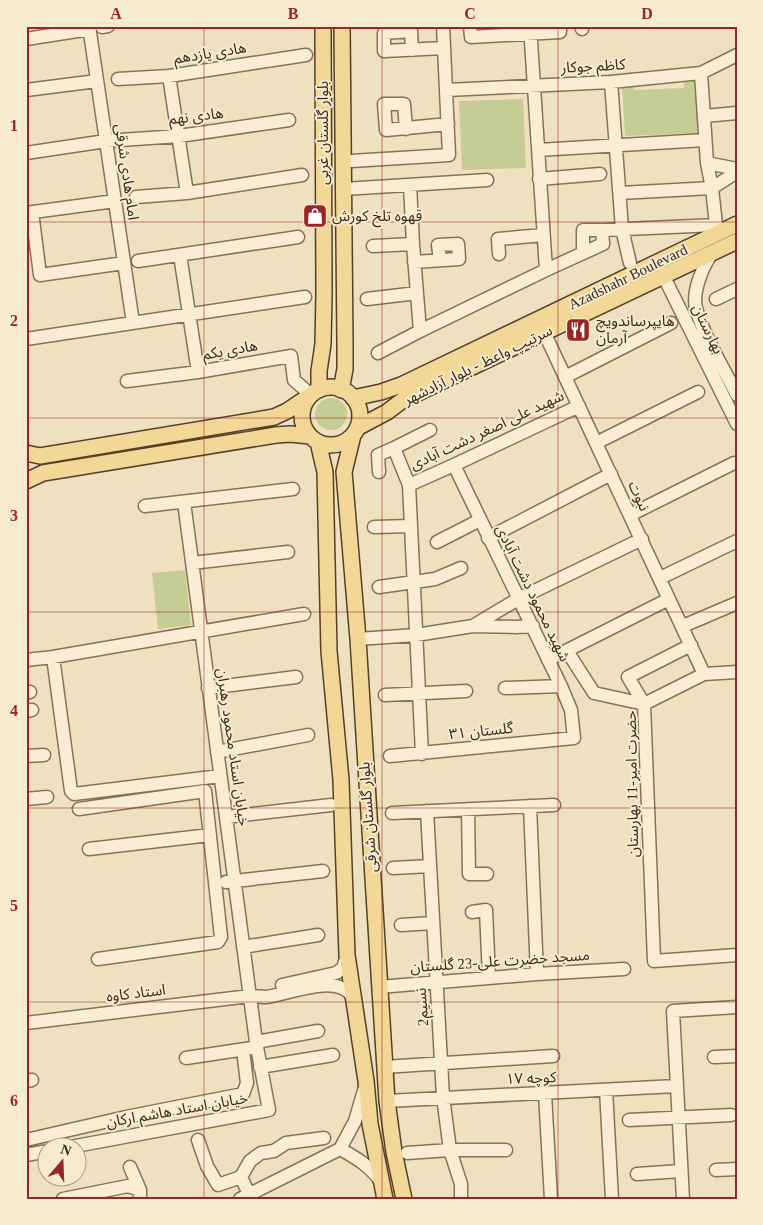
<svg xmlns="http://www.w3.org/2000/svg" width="763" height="1225" viewBox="0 0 763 1225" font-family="'Times New Roman','Noto Sans Arabic',serif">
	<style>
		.green { fill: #c6cd94 }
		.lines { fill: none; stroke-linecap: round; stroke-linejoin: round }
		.minor-casing { stroke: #887257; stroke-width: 15 }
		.major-casing { stroke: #55402c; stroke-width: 18 }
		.minor { stroke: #f9eed3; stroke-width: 12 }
		.major { stroke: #f3d796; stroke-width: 15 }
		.grid { fill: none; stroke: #982626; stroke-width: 1; stroke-opacity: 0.55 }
		.labels { text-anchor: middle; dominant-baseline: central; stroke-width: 4; stroke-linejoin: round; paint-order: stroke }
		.street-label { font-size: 15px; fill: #372a1c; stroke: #f6ebcf }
		.poi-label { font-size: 15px; fill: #372a1c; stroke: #f6ebcf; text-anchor: start }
		.neatline { fill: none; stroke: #982626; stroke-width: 2 }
		.grid-label { font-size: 16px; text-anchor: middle; font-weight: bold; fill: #982626 }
	</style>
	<rect width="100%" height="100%" fill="#efe1c0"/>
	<path class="green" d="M684,79H696L698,133L625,136L622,84L633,83L634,90L684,88Z
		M523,99L526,168L462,170L459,101Z
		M315 414a16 16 0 1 1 32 0a16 16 0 1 1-32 0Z
		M185,570L191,625L158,629L152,573Z"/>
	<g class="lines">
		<defs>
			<path id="minor" d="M89,26L133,323
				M470,26L471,37L560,32V26
				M581,26L582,29
				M102,27L108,26
				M26,39L90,29
				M412,50L411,31L384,33V51L444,48
				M701,73L707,163L712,188L717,234
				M169,76L187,193
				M118,79L169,76L306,55
				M611,82L622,229L630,263
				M26,90L97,81
				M447,90L611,82L701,73L737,55
				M704,116L737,113
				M406,129L404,104H384L386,130L448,124
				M538,150L705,140
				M26,153L106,141L179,136L289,120
				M351,161L449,155L443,26
				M707,163L737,169
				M539,179L600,174
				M410,185L413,244L420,331L546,270L530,26
				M344,189L487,180
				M620,193L712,188L737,172
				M136,197L187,193L302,175
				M32,212L40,275L124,263
				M26,213L115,201
				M602,230L717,225
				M373,246L413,244
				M712,253C703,266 692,291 696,308C703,335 724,369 737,395
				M499,254L498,239L543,235
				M180,255L198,372
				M138,261L298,237
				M414,262L459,259L458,244L438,245L440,260
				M546,270L603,244L602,230H583V253
				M663,275L737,424
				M367,299L417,293
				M716,299L737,289
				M544,332L704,674
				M26,339L305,297
				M378,353L420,331
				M565,377L671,323
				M127,381L198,372L291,356L294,380L311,395
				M596,443L698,392
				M379,472L378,455L394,448
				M409,485L454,465L579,406
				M145,506L293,489
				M630,515L734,463
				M374,527L411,526
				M488,538L611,474
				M437,542L480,520
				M192,563L288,552
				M660,578L737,541
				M379,587L435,579L461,568
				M473,626L518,599L642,539
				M683,626L737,603
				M358,639L416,635L473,626L516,627L533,626
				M567,651L594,693L644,704
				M53,657L71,791L74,794L220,776
				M26,660L53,657L304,614
				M548,660L669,599
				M737,672L704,674L644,704L654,961L737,955
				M208,688L296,677
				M505,688L561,686
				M26,693L30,692
				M385,695L466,691
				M644,704L628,677L691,645
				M26,711L32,710
				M217,752L308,735
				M422,754L409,485L394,448L430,430
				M26,756L44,755
				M390,756L574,738L571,710L561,686L454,465
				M26,799L47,797
				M530,806L537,974
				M79,809L205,791L221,937L218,942L98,959
				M468,809L469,874H487
				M427,811L443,1097L450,1150L461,1184V1199
				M392,813L554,805
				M226,817L331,805
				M89,849L210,835
				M393,868L430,866
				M226,882L323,871
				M472,912L486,910L489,978
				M401,925L433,923
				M243,947L318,935
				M282,985L336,973L343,968L347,955
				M379,987L537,974L624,969
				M26,1023L250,996C255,996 261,997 266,997C289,994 336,973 352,996
				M256,1042L318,1031
				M714,1057L737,1056
				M186,1058L252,1048
				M260,1067L333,1055
				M384,1067L553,1056
				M26,1081L32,1080
				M606,1090L612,1199
				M545,1094L551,1199
				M387,1101L676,1086
				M629,1120L731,1115
				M26,1140L126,1117L243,1094L247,1083L243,1050
				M198,1140L207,1166L218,1185L241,1177
				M65,1148L269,1110L256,1042L184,502
				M340,1149L355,1121L365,1087
				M340,1149C357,1158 371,1167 382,1183
				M407,1153L450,1150H506
				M26,1155L48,1151
				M130,1167L140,1190V1199
				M716,1170L737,1169
				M637,1174L681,1171
				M249,1194L241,1177L250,1161L261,1153L274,1151L286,1143L324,1138
				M63,1199L128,1186L140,1190
				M240,1199L340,1149
				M683,1199L673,1011L737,1007"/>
			<path id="major" d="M302 416a29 29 0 1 1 58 0a29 29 0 1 1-58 0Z
				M319,390V371L323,344L324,294L323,26
				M341,390L345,369V345L342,26
				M353,398L381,392L401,385L737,224
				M357,428L387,412L403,400L737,241
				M353,435L344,472L358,639L387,1101L394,1152L404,1199
				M318,442L325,472L329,651L341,780L347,955L366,1081L370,1124L385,1199
				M26,453L40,456L274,417L287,411L311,395
				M26,481L43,473L276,435L290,434L310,436"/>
		</defs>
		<use href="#minor" class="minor-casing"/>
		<use href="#major" class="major-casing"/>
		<use href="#minor" class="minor"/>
		<use href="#major" class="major"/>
	</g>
	<path class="grid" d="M204,26V1199M382,26V1199M558,26V1199M26,222H737M26,418H737M26,612H737M26,808H737M26,1002H737"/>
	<defs>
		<symbol id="shop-square" viewBox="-11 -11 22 22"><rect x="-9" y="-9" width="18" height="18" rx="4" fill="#982626" stroke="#f6ebcf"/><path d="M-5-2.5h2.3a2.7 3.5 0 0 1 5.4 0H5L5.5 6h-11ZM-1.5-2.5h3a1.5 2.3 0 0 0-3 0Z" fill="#fff"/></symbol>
		<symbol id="restaurant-square" viewBox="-11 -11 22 22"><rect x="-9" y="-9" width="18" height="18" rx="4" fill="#982626" stroke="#f6ebcf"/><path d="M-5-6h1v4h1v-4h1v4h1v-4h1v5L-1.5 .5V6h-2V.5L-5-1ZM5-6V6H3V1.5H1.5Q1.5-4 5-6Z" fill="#fff"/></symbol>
	</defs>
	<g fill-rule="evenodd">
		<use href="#shop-square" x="301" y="202" width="28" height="28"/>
		<use href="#restaurant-square" x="564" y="316" width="28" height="28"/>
	</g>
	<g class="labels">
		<g class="street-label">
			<text transform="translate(210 53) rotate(-9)">هادی یازدهم</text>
			<text transform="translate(593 66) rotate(-3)">کاظم جوکار</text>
			<text transform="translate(196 116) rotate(-7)">هادی نهم</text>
			<text transform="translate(323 133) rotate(-90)">بلوار گلستان غربی</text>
			<text transform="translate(127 172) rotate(82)">امام هادی شرقی</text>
			<text transform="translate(628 277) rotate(-26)">Azadshahr Boulevard</text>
			<text transform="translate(708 329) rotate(64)">بهارستان</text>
			<text transform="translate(230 350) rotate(-10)">هادی یکم</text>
			<text transform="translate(478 365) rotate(-26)">سرتیپ واعظ - بلوار آزادشهر</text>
			<text transform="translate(487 430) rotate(-25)">شهید علی اصغر دشت آبادی</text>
			<text transform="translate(639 496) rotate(65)">نبوت</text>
			<text transform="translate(533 593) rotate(64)">شهید محمود دشت آبادی</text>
			<text transform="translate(481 731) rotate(-6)">گلستان ۳۱</text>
			<text transform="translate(233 747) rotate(82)">خیابان استاد محمود رهبران</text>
			<text transform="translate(632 784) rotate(-91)">حضرت امیر-11 بهارستان</text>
			<text transform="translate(368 817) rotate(-94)">بلوار گلستان شرقی</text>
			<text transform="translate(500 961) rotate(-4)">مسجد حضرت علی-23 گلستان</text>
			<text transform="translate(136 993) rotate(-7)">استاد کاوه</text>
			<text transform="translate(422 1007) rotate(-94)">نسیم2</text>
			<text transform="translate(531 1078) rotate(-2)">کوچه ۱۷</text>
			<text transform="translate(177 1110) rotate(-10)">خیابان استاد هاشم ارکان</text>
		</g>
		<g class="poi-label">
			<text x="332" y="216">قهوه تلخ کورش</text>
			<text x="596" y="321">هایپرساندویچ<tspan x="596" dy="17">آرمان</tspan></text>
		</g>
	</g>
	<rect width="763" height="1225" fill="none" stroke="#f6ebcf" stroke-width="55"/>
	<g transform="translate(62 1162) rotate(19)"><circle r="24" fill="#f6ebcf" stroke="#aa9e87"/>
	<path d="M0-4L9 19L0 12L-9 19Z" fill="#982626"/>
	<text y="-8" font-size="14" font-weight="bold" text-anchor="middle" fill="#372a1c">N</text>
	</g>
	<rect x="28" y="28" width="708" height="1170" class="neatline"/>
	<g class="grid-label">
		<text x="116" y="19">A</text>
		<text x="293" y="19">B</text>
		<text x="470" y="19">C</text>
		<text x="647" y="19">D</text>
		<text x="14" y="131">1</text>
		<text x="14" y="326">2</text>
		<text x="14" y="521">3</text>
		<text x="14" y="716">4</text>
		<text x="14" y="911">5</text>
		<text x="14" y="1106">6</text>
	</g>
</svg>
